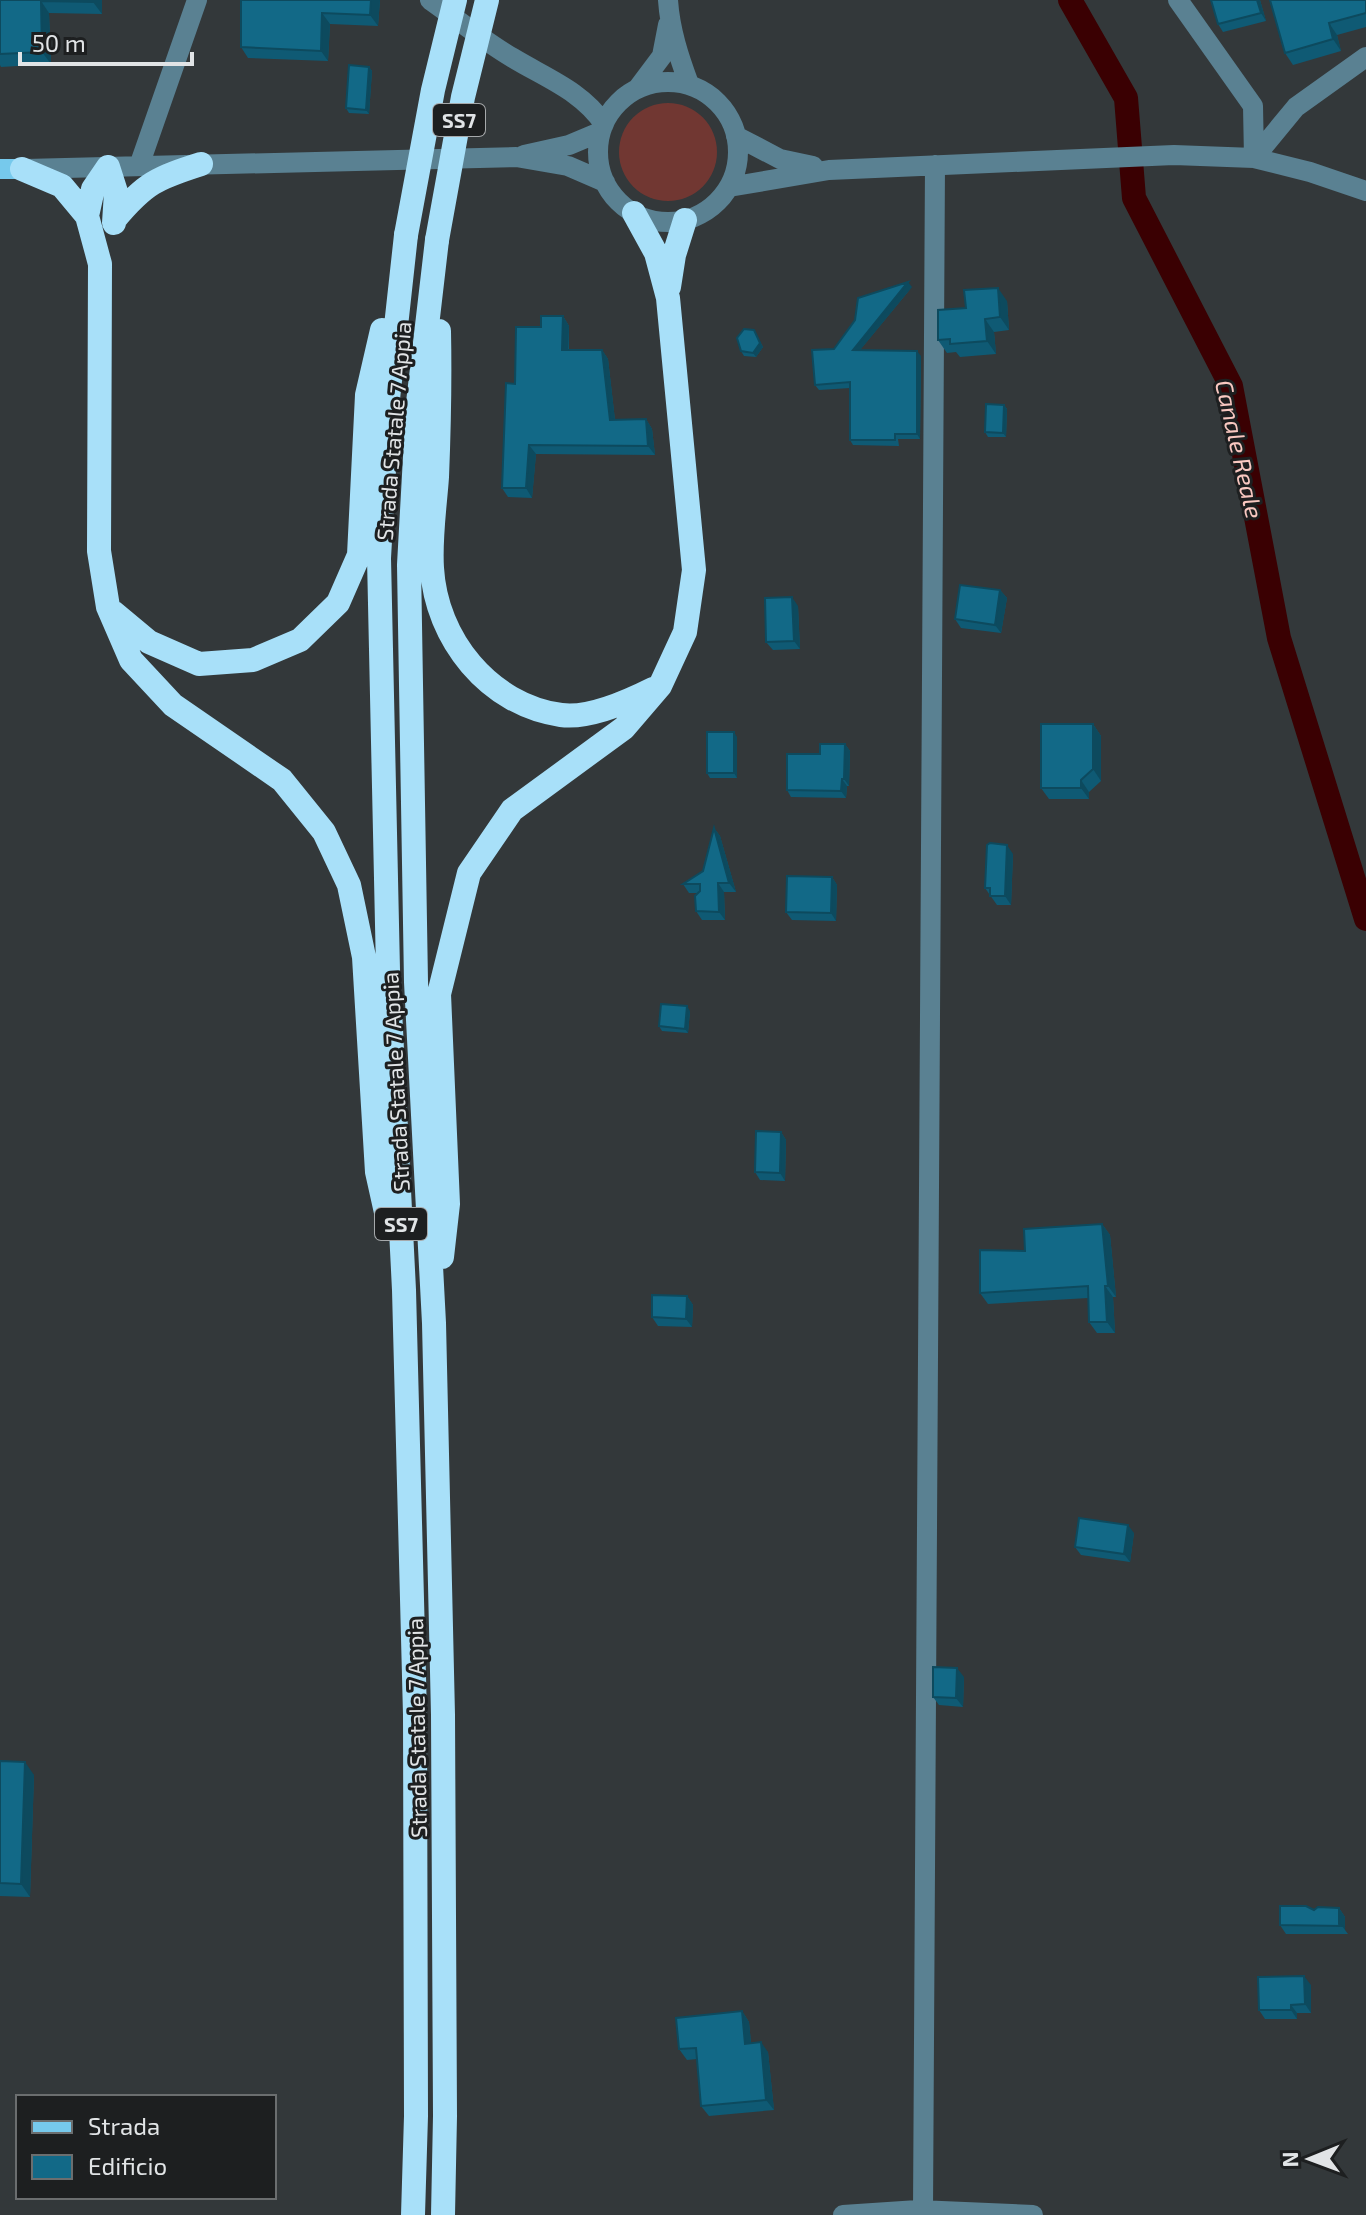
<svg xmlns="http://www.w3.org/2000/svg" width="1366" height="2215" viewBox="0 0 1366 2215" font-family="'Exo 2',sans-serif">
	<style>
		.green { fill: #713732 }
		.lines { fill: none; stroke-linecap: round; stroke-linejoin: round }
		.canal { stroke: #3a0002; stroke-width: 24 }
		.minor { stroke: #5a8192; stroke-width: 20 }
		.major { stroke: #76c9ec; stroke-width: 20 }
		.highway { stroke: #a8e0f9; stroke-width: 24 }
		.highway-bridge { stroke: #a8e0f9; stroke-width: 24 }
		.wall { fill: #0f5a74 }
		.shaded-wall { fill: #0d4a5e }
		.building { fill: #126987; stroke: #0d4a5e; stroke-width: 2 }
		.labels { text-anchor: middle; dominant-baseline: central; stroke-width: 6; stroke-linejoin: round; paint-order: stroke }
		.shield { fill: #1d1f20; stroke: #a6a9ab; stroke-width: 2 }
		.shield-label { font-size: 20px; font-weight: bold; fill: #e1e4e6 }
		.street-label { font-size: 22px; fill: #e1e4e6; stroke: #1d1f20 }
		.water-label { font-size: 24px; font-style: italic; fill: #f9c8c1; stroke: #1d1f20 }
	</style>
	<rect width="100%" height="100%" fill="#33383a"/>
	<path class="green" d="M619 152a49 49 0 1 1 98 0a49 49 0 1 1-98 0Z"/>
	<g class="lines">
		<path class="canal" d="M1070,0L1126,98L1134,198L1231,386L1279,638L1366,919"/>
		<path class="minor" d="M430,0C457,19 484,41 513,58C546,78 582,91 604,124
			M668,0C670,30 679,57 689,84
			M1178,0L1253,106L1254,158
			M598 152a70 70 0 1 1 140 0a70 70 0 1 1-140 0Z
			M638,88L662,56L668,25
			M736,136L780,159L813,166
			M524,155L569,145L600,132
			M1254,158L1296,107L1366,57
			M139,166L197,0
			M25,169L516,157L568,166L605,182
			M729,187L829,170L1174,155L1254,158L1310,172L1366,191
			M923,2210L935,165
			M843,2215L918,2210L1033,2215"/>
		<path class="major" d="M0,169H22"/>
		<path class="highway" d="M108,167L116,192L114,223
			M22,169L62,186L87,216L100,264L99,551L108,607L131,660L173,705L282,780L324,832L349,885L364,957L377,1172L389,1226
			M87,216L93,189L108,167
			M115,219C145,183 157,178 201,164
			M406,235L388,399L379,558L388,970L404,1290L415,1715L416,2116L413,2215
			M437,240L418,403L409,565L416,982L434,1323L443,1715L445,2116L443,2215
			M669,287L674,255L685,220
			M439,331C440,380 439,428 437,477C435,506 430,538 432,568C436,639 489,705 561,715C589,719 629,701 653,689
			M113,612L149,642L199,664L253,660L300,640L338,603L359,555L367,395L382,330
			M442,1257L448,1204L439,994L469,873L512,810L624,728L660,686L685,632L694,570L668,298L656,253L634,213"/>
		<path class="highway-bridge" d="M406,235L433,90L455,0
			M437,240L463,97L487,0"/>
	</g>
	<path class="wall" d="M0,0H102V14L49,13L51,64L1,67L0,65Z
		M241,0H380L378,26L330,24L328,61L248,58L241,47Z
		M1260,0L1266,21L1223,32L1218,24Z
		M1270,0H1366V27L1337,35L1341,51L1293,65L1285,53Z
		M369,67L372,71L369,114L349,113L346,108Z
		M912,287L860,350L921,356L920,439H898L899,446L853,445L850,440V388L819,390L815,385Z
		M1007,301L1009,330L994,332L996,354L960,357L956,352L947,353L938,340L966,308Z
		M563,316L569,326V350H602L608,359L615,420L646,419L652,429L655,455L536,454L532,498L508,497L502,488L515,384L541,327Z
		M754,330L763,347L756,357L744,356L741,351Z
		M1004,405L1007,409L1006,437H988L985,432Z
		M1000,590L1007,598L1001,633L961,628L955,619Z
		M798,606L800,649L773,650L766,642Z
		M1093,724L1101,736V781L1089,792V799H1049L1041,788Z
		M737,737V778H710L707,773Z
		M845,744L850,751L849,786H847L846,798L791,797L787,790L820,754Z
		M714,828L720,836L736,892H724L725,920H702L696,911L699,893H689L683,884L703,871Z
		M1013,854L1011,905H997L985,888Z
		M832,877L837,885L836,921L792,920L786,912Z
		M690,1011L688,1033L662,1031L659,1026Z
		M781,1132L786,1140L785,1181L760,1180L755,1172Z
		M1102,1224L1110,1235L1116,1297H1113L1115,1333H1097L1089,1322L1088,1298L988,1304L980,1293L1025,1251Z
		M687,1296L693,1305L692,1327L658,1326L652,1317Z
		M1134,1533L1130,1562L1081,1555L1075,1547Z
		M964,1677L963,1707L939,1705L933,1697Z
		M0,1761L34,1775L30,1897L0,1896Z
		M1339,1908L1345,1917V1930L1348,1934H1286L1280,1925L1314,1910Z
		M1311,1985V2013H1297V2019H1265L1259,2010Z
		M742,2011L749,2022L751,2043L768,2052L774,2110L709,2116L701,2106L697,2059L687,2060L679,2049Z"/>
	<path class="shaded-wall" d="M93,0H102V14L93,2Z
		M371,0H380L378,26L370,15Z
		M1257,0H1260L1266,21L1261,13Z
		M41,1L49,13L51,64L42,52Z
		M322,13L330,24L328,61L321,51Z
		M1329,23L1337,35L1341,51L1333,39Z
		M369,67L372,71L369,114L366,110Z
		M908,282L912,287L856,355L853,350Z
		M998,288L1007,301L1009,330L1000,317Z
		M563,316L569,326L568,359L562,350Z
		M985,319L994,332L996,354L987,341Z
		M754,330L763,347L756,357L753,353Z
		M602,350L608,359L616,429L610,420Z
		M917,351L921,356L920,439L917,434Z
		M1004,405L1007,409L1006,437L1003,433Z
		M646,419L652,429L655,455L648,446Z
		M529,445L536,454L532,498L526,488Z
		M1000,590L1007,598L1001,633L995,625Z
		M792,597L798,606L800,649L794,641Z
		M1093,724L1101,736V781L1093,769Z
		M734,732L737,737V778L734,773Z
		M845,744L850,751L849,786L844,779Z
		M842,779L847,786L846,798L841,791Z
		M1081,780L1089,792V799L1081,788Z
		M714,828L720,836L736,892L729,883Z
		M1007,845L1013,854L1011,905L1005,896Z
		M832,877L837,885L836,921L831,913Z
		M718,883L724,892L725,920L719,912Z
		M687,1006L690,1011L688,1033L685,1029Z
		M781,1132L786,1140L785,1181L780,1173Z
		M1102,1224L1110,1235L1116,1297L1108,1286Z
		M1105,1286L1113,1297L1115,1333L1107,1322Z
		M687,1296L693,1305L692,1327L686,1319Z
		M1128,1525L1134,1533L1130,1562L1124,1554Z
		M957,1668L964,1677L963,1707L956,1698Z
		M25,1762L34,1775L30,1897L21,1884Z
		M1339,1908L1345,1917V1930L1342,1926L1339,1924Z
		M1304,1976L1311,1985V2013L1305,2004Z
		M1291,2005L1297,2013V2019L1291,2010Z
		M742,2011L749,2022L752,2054L745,2044Z
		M761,2042L768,2052L774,2110L766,2100Z"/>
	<path class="building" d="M0,0H93V2L41,1L42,52L0,54Z
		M241,0H371L370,15L322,13L321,51L241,47Z
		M1211,0H1257L1261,13L1218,24Z
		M1270,0H1366V13L1329,23L1333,39L1285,53Z
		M349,65L369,67L366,110L346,108Z
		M908,282L853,350L917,351V434H895V440H850V382L815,385L812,350L834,349L855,320L858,298Z
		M998,288L1000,317L985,319L987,341L950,344V339L938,340V310L966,308L964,290Z
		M541,316H563L562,350H602L610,420L646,419L648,446L529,445L526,488H502L506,383L515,384L516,327H541Z
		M744,329L754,330L760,343L753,353L741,351L737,338Z
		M986,404L1004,405L1003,433L985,432Z
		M960,585L1000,590L995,625L955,619Z
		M792,597L794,641L766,642L765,598Z
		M1041,724H1093V769L1081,780V788H1041Z
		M707,732H734V773H707Z
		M820,744H845L844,779H842L841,791L787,790V754H820Z
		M714,828L729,883H718L719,912L696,911L695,896L700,891V884H683L703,871Z
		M990,843L1007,845L1005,896H990V888H985L987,845Z
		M787,876L832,877L831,913L786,912Z
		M661,1004L687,1006L685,1029L659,1026Z
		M756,1131L781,1132L780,1173L755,1172Z
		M1102,1224L1108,1286H1105L1107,1322H1089L1088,1286L980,1293V1250L1025,1251L1024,1229Z
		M652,1295L687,1296L686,1319L652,1317Z
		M1079,1518L1128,1525L1124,1554L1075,1547Z
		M933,1667L957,1668L956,1698L933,1697Z
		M0,1761L25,1762L21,1884L0,1883Z
		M1280,1906H1306L1314,1910L1318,1907L1339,1908V1924L1342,1926L1280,1925Z
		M1304,1976L1305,2004L1291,2005V2010H1259L1258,1977Z
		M742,2011L745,2044L761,2042L766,2100L701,2106L696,2048L679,2049L676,2018Z"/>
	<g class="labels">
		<g class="shield">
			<rect x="433" y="104" width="52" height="32" rx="6"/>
			<rect x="375" y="1208" width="52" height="32" rx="6"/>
		</g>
		<g class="shield-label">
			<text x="459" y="120">SS7</text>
			<text x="401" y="1224">SS7</text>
		</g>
		<g class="street-label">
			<text transform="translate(393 431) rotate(-85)">Strada Statale 7 Appia</text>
			<text transform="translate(395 1082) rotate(-93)">Strada Statale 7 Appia</text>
			<text transform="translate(416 1728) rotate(-91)">Strada Statale 7 Appia</text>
		</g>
		<g class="water-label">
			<text transform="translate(1240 449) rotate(77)">Canale Reale</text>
		</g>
	</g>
	<rect x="16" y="2095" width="260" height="104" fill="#1d1f20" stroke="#6b6e6f" stroke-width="2"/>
	<rect x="32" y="2121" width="40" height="12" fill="#76c9ec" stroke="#6b6e6f" stroke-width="2"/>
	<text x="88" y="2135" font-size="24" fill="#e1e4e6">Strada</text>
	<rect x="32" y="2155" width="40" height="24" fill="#126987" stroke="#6b6e6f" stroke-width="2"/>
	<text x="88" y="2175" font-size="24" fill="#e1e4e6">Edificio</text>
	<g transform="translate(1310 2159) rotate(269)" stroke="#1d1f20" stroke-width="6" paint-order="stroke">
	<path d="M0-6L14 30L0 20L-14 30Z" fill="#e1e4e6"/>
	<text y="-12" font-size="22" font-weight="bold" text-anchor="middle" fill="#e1e4e6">N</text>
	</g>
	<path d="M20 52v12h172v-12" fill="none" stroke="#e1e4e6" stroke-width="4"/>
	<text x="32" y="52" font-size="24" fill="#e1e4e6" stroke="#1d1f20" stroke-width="6" paint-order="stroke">50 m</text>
</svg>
